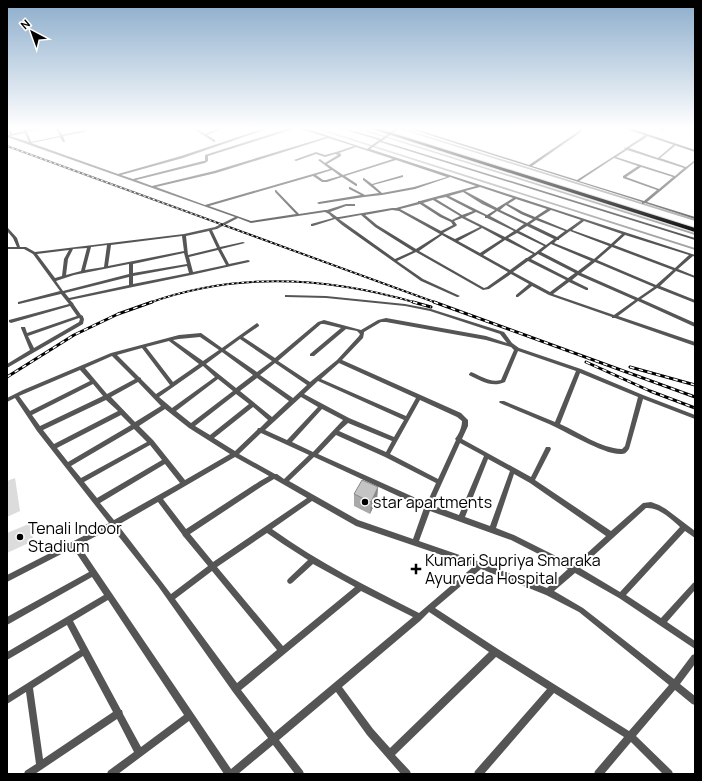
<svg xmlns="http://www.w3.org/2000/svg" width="702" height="781" viewBox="0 0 702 781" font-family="Manrope,sans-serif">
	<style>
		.green { fill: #dcdcdc }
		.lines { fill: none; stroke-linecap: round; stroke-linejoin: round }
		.canal { fill: #a3a3a3; fill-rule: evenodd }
		.primary-casing { stroke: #dbdbdb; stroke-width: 2 }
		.street { fill: #555; fill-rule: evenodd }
		.secondary { fill: #222; fill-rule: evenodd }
		.primary { fill: #000; fill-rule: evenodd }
		.rail-far1-casing { stroke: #000; stroke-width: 2 }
		.rail-casing { stroke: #000; stroke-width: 3 }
		.rail-far1 { stroke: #fff; stroke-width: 1; stroke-dasharray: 2.5; stroke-linecap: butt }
		.rail { stroke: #fff; stroke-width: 1.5; stroke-dasharray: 4.5; stroke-linecap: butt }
		.wall { fill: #a9a9a9 }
		.shaded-wall { fill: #898989 }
		.building { fill: #c4c4c4; stroke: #898989 }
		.poi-dot { fill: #000; stroke: #fff; stroke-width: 1.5 }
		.labels { text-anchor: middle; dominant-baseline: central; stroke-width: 4; stroke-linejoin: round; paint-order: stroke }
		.near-poi-label { font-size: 16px; fill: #000; stroke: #fff; text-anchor: start }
	</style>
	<rect width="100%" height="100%" fill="#fff"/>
	<path class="green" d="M15,478L20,511L7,517V481Z
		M31,523L33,541L7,553V533Z"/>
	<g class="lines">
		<path class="canal" d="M310,127H315L695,248V250Z
			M352,127H357L695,233V235Z
			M393,127H398L695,219V221Z"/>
		<defs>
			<path id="primary" d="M366,127H373L695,228V232Z"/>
		</defs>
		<use href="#primary" class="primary-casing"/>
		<path class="street" d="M7,127H9L12,134L24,131L23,127H25L27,131L41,127H47L27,132L31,142L60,136L55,127H57L62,135L83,130H85L84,127H86L87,130L85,132L63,136L65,142H63L60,137L31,143L118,174L181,156L268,127H273L183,158L121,175L133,179L203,161H205V155L293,127H302L367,149L379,140L335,127H340L381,139L398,127H401L382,141L695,238V240L380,142L370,149L695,255V257L693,256L678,269L695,276V278L676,271L660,286L695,300V303L657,288L641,299L695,323V327L638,301L618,316L695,342V346L615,318H612V317L549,295L532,286L518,297H516V295L529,284L511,274L489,289L483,290L416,252L397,261L423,279L460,296L458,297H457L421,281L342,225L335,219L313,226H311V224L333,218L329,214L325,212L251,223L238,218L217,229L212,230L220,247L243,242L245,243L221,249L229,264L248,260L250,261L249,262L191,275L70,300L73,303L74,305L81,315L83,316V317L84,319L83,324L7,368V364L30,350L21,328V327H25L27,333L77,316L70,306L11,323L9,322V320L69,304L61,294L19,304H18V302L60,291L33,254L24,249H7V247H17L13,238L7,231V228H8L17,238L20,247H26L35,252L184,234L215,227L235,217L7,137V135H10ZM297,128L326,137L214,171L152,186L136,180L205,163L208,161V156ZM25,133L29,142L10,136ZM328,138L354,146L336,152L325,155L316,152L294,160L296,161L316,154L325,157L335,154L338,155L325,163L320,159L318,160L330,169L205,205L156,187L216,173ZM356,147L393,159L343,175L327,164L341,156V154L339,153ZM396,160L447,177L414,187L382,193L373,185L403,177V175L372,184L364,178H363V180L379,193L365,195L350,187H349V189L361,195L319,202L317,203L319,204L364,197L382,195L415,189L450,177L476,186L420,201H418V202L396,208H392L339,217H337L330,212L346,206H355V204H346L327,210H325L299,214L276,190H275V192L296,214L251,221L209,206L313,176L322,182H327L342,177L356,186H357V184L345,176ZM332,170L340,176L326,180H323L316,175ZM480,187L513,198L497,208L465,191ZM463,192L482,204L495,210L487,215L449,196ZM446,197L473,211L462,215L436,199ZM516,199L547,209L535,217L523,212L508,204ZM433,200L460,216L452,220L442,215L423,203ZM420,204L440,217L451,222L453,225L441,231L400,209ZM506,205L521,214L533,219L527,223L500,210ZM392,210L399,211L440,234L416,249L377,225L365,215ZM551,210L581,220L567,230L538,218ZM497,211L524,224L516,230L490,216ZM476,212L485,216V218H487L514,231L505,237L465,217ZM361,215L375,227L413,251L395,259L339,219ZM462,218L480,227L455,239L443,233L456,226L457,225L454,221ZM536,220L565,231L557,237L530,224ZM584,221L622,234L611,244L572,230ZM527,226L554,239L546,245L519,231ZM482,228L502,239L480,253L458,241ZM209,231L217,248L188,255L186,236ZM570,231L609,246L594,259L554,243L557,240H559V239ZM517,233L544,246L535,253L508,238ZM442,235L508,272L487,287L484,288L419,251ZM625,235L689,255L675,268L614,245ZM182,236L184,251L108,266L111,245ZM505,240L533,254L527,258H526L525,259L510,270L483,255ZM551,244L591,261L578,271L541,252ZM107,245L104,267L85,270L91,247ZM612,247L673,270L656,285L597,260ZM87,248L81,271L66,275L68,259L73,249ZM69,250L64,259L62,276L55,278L37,254ZM218,250L226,265L193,272L189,257ZM184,253L187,264L133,273V264ZM538,254L575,273L568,278L531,259ZM528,261L566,280L550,292L513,272ZM595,262L654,287L638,298L581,273ZM129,264V274L63,291L56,281L74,275ZM187,266L189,273L133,284V276ZM578,275L635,300L614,315L553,294L569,282L586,290H588V288L572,280ZM129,277V285L69,298L65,293ZM79,318L80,319L79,322L34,348L28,336Z
			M191,127H194L205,134L223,127H227L207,135L215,140V142H214Z
			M404,127H409L529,165L579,131L580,127H582L581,132L532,166L577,180L625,149L624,147L626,148L645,135H647V137L629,148L658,158L674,144L675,145V146L660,158L686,167L695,160V162L647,202L695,217V219L645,203L642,204V202ZM627,150L684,168L675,176L616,157ZM614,158L638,166L623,176V178L657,190L644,201L579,181ZM641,167L673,177L659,189L626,177Z
			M664,127H668L662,131L660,130Z
			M690,127L695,128V130Z
			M285,295L326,296L405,304L431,309L504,332L512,343L519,348L581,369L643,395L695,415V419L643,399L629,449C627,451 626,454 622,454C606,456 565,431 549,424C533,417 516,410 500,403L499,402L500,401H504L555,422L576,371L518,351L505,382C492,388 481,381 469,375V374L471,372C481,376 490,383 501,380L514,350L511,347L486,340L386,322H381L364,332V333L363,338L342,360L461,413L468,420V426L462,439L531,477L546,447H550L551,449L535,480L611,531L643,503L651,502L659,505L666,509L695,531V538L685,531L626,595L661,618L693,583L695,582V590L667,622L695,641V649L619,598L575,573L554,591L583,608L674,679L692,655L695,654V664L680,684L695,696V705L692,704L675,690L636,736L672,771L673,774H663L631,742L604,774H594L595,771L624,737L554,693L484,774H474L475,771L547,689L496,657L395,755L410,771L411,774H401L367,735L336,692L279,740L303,771L304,774H295L273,745L238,774H224L189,721L118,774H107L108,771L134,752L117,719L35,774H24L25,771L36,764L26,692L7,704V696L80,650L67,625L7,660V652L104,595L92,577L7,625V617L89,572L73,548L7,582V575L109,523L37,431L15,398L7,402V398L23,390L111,353L179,335L201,333L222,348L257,323L259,325V326L243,337L275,358L318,322L324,320L361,330L378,320L386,318L486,336L507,343L500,334L430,311L405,306L326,298L286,297H285ZM321,324H324L341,328L310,354V356H314L346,329L357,331L360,334L359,336L337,360L310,382L278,361ZM200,337L219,350L203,361L173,340L179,339ZM240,339L272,361L257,372L225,350ZM169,341L199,364L173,382L146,347ZM142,348L170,385L156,394L141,379V378L139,377L117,355ZM222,352L253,375L236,388L206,364ZM112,356L135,379L107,394L85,368ZM275,363L307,385L293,398L260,375ZM339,363L416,398L406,416L321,379ZM203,366L215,377L172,408L159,397ZM80,370L90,381L30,411L19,396ZM580,373L638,397L625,446L622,449C600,448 580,433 560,424ZM257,378L289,401L272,417L240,391ZM218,379L233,391L191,423L176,411ZM318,381L404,420L394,437L349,418L304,394ZM138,382L161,406L135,422L111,397ZM93,384L103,396L40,426L32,415ZM236,394L249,404L210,435L195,426ZM301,397L318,407L287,440L265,430ZM106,400L118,411L54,444L43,430ZM420,400L457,417L462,421C462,427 459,434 455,439L456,440L438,479L390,454ZM253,407L268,420L260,428H258L257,430L235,451L214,438ZM165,409L189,428L230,454L185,480L153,440L139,426ZM322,409L343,420L313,452L292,442ZM121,415L131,425L68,462L57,448ZM348,423L392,441L386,452L339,431ZM134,429L147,442L81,478L71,466ZM261,433L309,455L284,479L277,474H275L239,454ZM336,435L385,457L436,483L427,503L318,454ZM460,443L484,456L459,515L432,505ZM150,445L162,460L97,498L84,482ZM235,457L269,476L260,481L186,529L163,499ZM314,457L424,508L413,539L358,520L289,481ZM488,459L510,471L490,526L465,517ZM165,464L180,483L114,520L100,503ZM514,474L530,483L606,536L574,565L514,535L496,528ZM274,479L307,498L213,562L190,534L264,485ZM312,501L356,526L474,566L419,613C368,587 318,562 272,529ZM158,502L182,534L183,536L184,537L208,566L171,594L118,525ZM646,508C659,507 671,519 680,527L620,592L580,568ZM430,511L511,540L568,569L547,588L480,562L419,541ZM112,528L158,586L233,692L268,738L231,769L79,545ZM267,533L283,544L308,560L288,579L287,581L288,583L290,584L292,583L313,564L355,587L283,646L217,567ZM481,569L546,595L579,612L669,685L629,731L498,649L435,608ZM212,571L277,650L237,683L175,599ZM361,591L413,617L274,733L241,690ZM108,600L184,715L141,747L123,714L122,710H121L73,621ZM429,612L489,652L390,748L373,729L342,687L420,621ZM83,656L113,712L43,759L33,688Z"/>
		<path class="secondary" d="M620,127H627L695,150V152Z"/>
		<use href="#primary" class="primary"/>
		<defs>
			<path id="rail-far1" d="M7,146L437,303
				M149,303C237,271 328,277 417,303"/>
			<path id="rail" d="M413,302L431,307
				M434,302L695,397
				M586,362L650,391L695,408
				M630,367L695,385
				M7,377L74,335L118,314L152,302"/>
		</defs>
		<use href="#rail-far1" class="rail-far1-casing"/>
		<use href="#rail" class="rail-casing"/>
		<use href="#rail-far1" class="rail-far1"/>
		<use href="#rail" class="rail"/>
	</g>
	<path class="wall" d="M378,487L377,499L370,514L354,506V494Z"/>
	<path class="shaded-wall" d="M378,487L377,499L370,514L371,502Z"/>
	<path class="building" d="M362,480L378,487L371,502L354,494Z"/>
	<linearGradient id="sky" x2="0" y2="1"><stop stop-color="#8cadcc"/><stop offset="0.54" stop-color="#fff"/><stop offset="1" stop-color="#fff" stop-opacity="0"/></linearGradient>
	<rect width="702" height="237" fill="url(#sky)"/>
	<g class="poi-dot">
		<circle cx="365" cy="502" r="4"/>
		<circle cx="20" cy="537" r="4"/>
		<path d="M414 563h4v4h4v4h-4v4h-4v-4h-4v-4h4z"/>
	</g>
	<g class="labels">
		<g class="near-poi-label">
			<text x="373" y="502">star apartments</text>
			<text x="28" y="528">Tenali Indoor<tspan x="28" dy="18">Stadium</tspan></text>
			<text x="425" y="560">Kumari Supriya Smaraka<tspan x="425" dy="18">Ayurveda Hospital</tspan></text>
		</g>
	</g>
	<rect width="702" height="781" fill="none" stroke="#000000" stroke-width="16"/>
	<g transform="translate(32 32) rotate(319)" stroke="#ffffff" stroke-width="3" paint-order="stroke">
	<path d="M0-3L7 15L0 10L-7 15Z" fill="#000000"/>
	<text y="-6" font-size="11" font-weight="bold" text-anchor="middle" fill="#000000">N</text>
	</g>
</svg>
